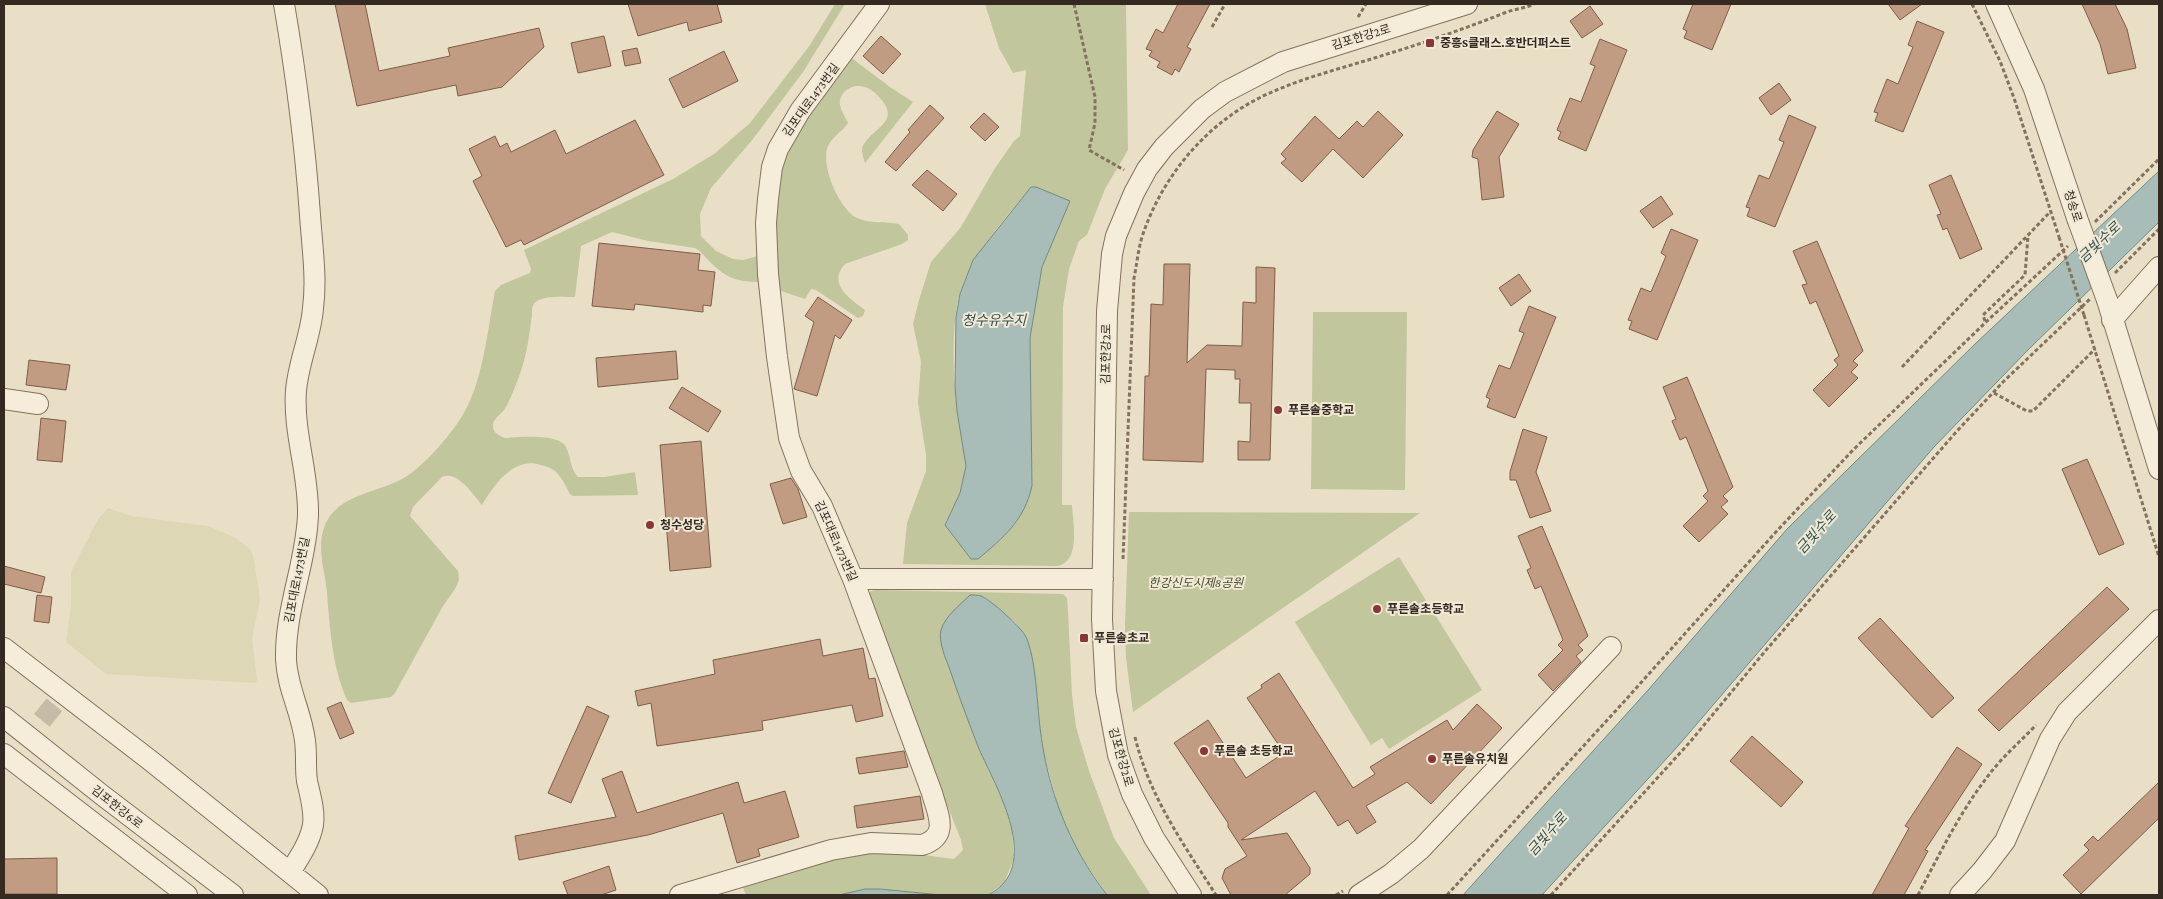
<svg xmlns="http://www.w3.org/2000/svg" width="2163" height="899" viewBox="0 0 2163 899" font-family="'Crimson Pro','Noto Sans KR',serif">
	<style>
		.farmland { fill: #ded7b6 }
		.green { fill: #c1c69d; fill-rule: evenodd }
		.water { fill: #a8bdb7; stroke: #708b84 }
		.building { fill: #c29c82; stroke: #7f5d48 }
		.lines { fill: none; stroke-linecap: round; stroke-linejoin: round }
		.minor-tunnel { stroke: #c5bba6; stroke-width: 20; stroke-dasharray: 20 10; stroke-linecap: butt }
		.minor-casing { stroke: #83725f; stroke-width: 22 }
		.path { stroke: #83725f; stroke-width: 3; stroke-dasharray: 4 2.5; stroke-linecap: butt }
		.minor { stroke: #f5ecda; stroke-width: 20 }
		.minor-bridge-casing { stroke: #83725f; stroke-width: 22; stroke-linecap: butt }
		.path-bridge { stroke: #83725f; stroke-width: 3; stroke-dasharray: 4 2.5; stroke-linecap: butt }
		.minor-bridge { stroke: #f5ecda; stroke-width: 20 }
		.poi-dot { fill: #8a3638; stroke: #f1e9d6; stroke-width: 2 }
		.labels { text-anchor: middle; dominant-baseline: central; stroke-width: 4; stroke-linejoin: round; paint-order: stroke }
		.street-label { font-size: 12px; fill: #352a21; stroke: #f1e9d6 }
		.poi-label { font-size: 12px; font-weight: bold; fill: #352a21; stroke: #f1e9d6; text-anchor: start }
		.park-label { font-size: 12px; font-style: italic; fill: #464f2a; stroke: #f1e9d6 }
		.water-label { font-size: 14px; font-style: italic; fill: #325350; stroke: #f1e9d6 }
	</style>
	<rect width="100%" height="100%" fill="#e9dfc7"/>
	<path class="farmland" d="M108,508L131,516L208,526L236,538L250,549L253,555L259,591L260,601L252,638L257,681L255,683L106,674L66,642L71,606V572L98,519Z"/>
	<path class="green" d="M835,4H845L803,72L753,139L711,188L700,214L701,236L716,251L733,259L743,260L758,256L761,282C737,282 727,279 709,261C704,256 701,251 695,248L648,241L612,232L581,246L575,297C564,297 548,295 537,301C532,304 532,309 532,315C529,338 526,360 517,382C513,391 510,401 504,410C501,414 493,419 493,425C492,432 499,436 505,438C519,437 559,433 566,447C571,457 570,469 578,477H605L635,472L638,495L573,496L570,494C566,487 562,477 555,471C551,468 546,466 541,465C514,456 494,485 482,505C473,495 458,470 442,477L413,507L410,516L458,571L459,580L455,589L443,606L395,693L391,697L351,703L347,700C332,665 330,630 327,593C325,571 316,546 325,525C338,493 381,493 407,476C426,463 446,440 459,421C483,386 487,332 495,291L501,285L530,273L531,269L524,250L673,179L714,154L750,123L810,45Z
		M985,4H1126L1128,150L1105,189L1087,235L1079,241L1069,269L1063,307L1062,505H1072C1073,523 1081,562 1057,566L903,564L907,523L926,471V455L918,403L921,362L913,324L919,300L931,262L961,227L995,168L1014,141L1020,136L1026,70L1013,73L999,48ZM1027,192L1058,227L1042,267L1030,338L1032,486L1016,523L1002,538L978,559L946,521C953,508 962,494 965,479C969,458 959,433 957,411C953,381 951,322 960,293C973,254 1001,223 1027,192Z
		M849,56L890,87L913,102L865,163C863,157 860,149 864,144C874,127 902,121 879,97C874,91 867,86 859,86C849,85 838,95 840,105C841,111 845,117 848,123C842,132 832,137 828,146C820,165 839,209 857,218C869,224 886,221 899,224L908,235V240L902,244L845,264C827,284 850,299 865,310L863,316L858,318L816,290L811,289L805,299L775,289L772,231L783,151Z
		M1313,312H1407L1405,490L1311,489Z
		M1129,512L1420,513L1133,712L1126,658L1125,624Z
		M1399,557L1482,690L1389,749L1382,738L1371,745L1295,622Z
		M876,590L1063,594L1067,598L1068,611L1072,695L1076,727L1089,771L1114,838L1151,895H1107L1072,843L1060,813L1043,751L1029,647L1016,623L981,596L970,595L944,653L979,748L1004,804L1012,831L1014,859L1004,883L988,895H941L880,889H865L839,895H746L742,885L848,854L894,851L954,859L963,850L961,840L894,671L867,596L871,591Z"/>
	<path class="water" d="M2159,171V222L2029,349L1934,447L1678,746L1542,895H1463L1649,689L1787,529L1975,344Z
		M1031,187H1036L1070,201L1042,267L1030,338L1032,486C1024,521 1004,537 978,559H971L945,525L960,493L966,466L957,411L955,387L956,317L960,294L973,260Z
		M970,595C973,595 978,595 981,596C991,600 1021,627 1026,637C1036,659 1037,703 1040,727C1047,789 1069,846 1107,895H988C1044,867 996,787 979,749C969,723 959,697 950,670C946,659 938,642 941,630C945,616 960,605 970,595Z
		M865,889H880L941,895H839Z"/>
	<path class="building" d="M335,4H365L379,71L450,56L448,48L539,28L544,47L502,87L458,96L456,85L357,106Z
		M628,4H717L722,22L689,31L687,22L638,36Z
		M1178,4H1210L1187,47L1191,49L1179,72L1175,69L1172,75L1157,67L1160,62L1149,56L1152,51L1146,49L1156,29L1163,33Z
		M1693,4H1731L1712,50L1684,38L1687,31L1683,29Z
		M1888,4H1922L1900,20Z
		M2082,4H2115L2127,29L2136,68L2108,74L2100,44Z
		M1590,6L1603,24L1582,38L1570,21Z
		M1917,21L1944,32L1903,132L1875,121L1878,113L1874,112L1887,79L1898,84L1913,47L1908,45Z
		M604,36L611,66L578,73L571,43Z
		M881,36L901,54L883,74L863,56Z
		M1600,39L1627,50L1586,151L1558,139L1561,132L1557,130L1570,98L1581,102L1595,66L1590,64Z
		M637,48L641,63L625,66L622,51Z
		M724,51L738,81L683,108L669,79Z
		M1779,83L1791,100L1771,115L1759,98Z
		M930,105L944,118L896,171L885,162L910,132L908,130Z
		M1378,111L1403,135L1363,178L1333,149L1302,182L1281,163L1286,159L1281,154L1315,116L1339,139L1357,121L1363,127Z
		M1497,111L1519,124L1499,157L1504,197L1482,200L1478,159L1472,157L1473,150Z
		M984,113L999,127L985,141L970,127Z
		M1789,115L1816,127L1775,227L1747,216L1750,208L1746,207L1759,175L1769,179L1784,142L1779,140Z
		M635,120L664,175L524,245L521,240L506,247L473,181L482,176L469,149L495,136L500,147L507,143L511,152L555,130L566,154Z
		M927,170L957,194L943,211L912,185Z
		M1951,175L1982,249L1960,259L1947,228L1943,230L1937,215L1941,214L1929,185Z
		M1661,196L1673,214L1653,228L1640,211Z
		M1671,229L1698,240L1657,340L1629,329L1632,321L1628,320L1641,288L1651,292L1666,256L1661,253Z
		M1817,241L1863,351L1853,361L1858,365L1851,372L1858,378L1829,407L1813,390L1838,365L1834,360L1839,356L1816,301L1810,304L1802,285L1807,284L1793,251Z
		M599,243L700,254L698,270L715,272L711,306L703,305V312L635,304L634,310L592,306Z
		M1164,264H1190L1187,363L1207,345L1242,346L1243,302L1256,303V267L1275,268L1270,460H1238V441L1250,442L1251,403H1239L1240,379H1235V370L1206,369L1203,462L1143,460L1145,376H1149L1151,304L1163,305Z
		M1519,274L1531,291L1511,306L1499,288Z
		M818,297L852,320L840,339L835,335L817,396L794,389L814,322L805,316Z
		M1529,306L1556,317L1515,418L1487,407L1490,399L1486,397L1499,365L1510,369L1524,333L1519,331Z
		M676,351L678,379L598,387L596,358Z
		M29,360L70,365L66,390L26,385Z
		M1687,377L1733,487L1723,496L1728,501L1721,507L1728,514L1699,542L1683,526L1708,501L1703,496L1708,491L1686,437L1680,440L1672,421L1676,419L1663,387Z
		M682,387L721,411L708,432L669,408Z
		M41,418L66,421L62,462L37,460Z
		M1523,429L1547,437L1536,472L1551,511L1530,518L1516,480H1510V472Z
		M701,441L711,567L670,571L660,445Z
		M2087,459L2124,544L2099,555L2062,469Z
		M791,478L798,489L807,517L783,524L770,484Z
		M1542,526L1588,636L1578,645L1583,650L1576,656L1581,662L1553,691L1538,675L1563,650L1558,645L1563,640L1541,586L1535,589L1527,570L1531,568L1518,536Z
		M4,566L45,577L41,593L4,584Z
		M2107,587L2129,609L1999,731L1978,710Z
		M37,595L52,597L49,623L34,621Z
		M1880,618L1954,698L1932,718L1858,638Z
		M820,639L823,656L863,648L869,679L875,678L883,716L856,722L852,705L762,721L763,730L657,746L651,703L638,706L635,691L715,674L713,660Z
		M1279,673L1353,788L1375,774L1370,767L1447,720L1453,730L1477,704L1502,728L1431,804L1407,782L1366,806L1376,822L1357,834L1348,820L1338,826L1315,791L1241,840L1287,833L1310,868V874L1285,895H1231L1222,878L1225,869L1247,856L1228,827V823L1174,743L1208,720L1246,778L1284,753L1247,698L1262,688L1261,685Z
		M341,702L354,733L340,739L327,708Z
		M587,706L609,716L571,803L548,793Z
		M1752,736L1803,782L1781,807L1730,761Z
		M1957,747L1982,764L1925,850L1928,851L1904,895H1872L1909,828L1905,826Z
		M904,751L908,767L859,774L856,758Z
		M622,771L637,813L738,782L744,803L785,791L799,837L758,849L760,856L737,863L723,813L648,835L519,860L515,836L616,817L602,779Z
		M2159,782V818L2081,894L2063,875L2089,850L2084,845L2093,836L2098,841Z
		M920,796L924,819L857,828L854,806Z
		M57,858V894H4V859Z
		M609,866L616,890L601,895H568L563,882Z"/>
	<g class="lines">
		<path class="minor-tunnel" d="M4,767L64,693"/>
		<defs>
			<path id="minor" d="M284,4C296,74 305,144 310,215C312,246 317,278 313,308C311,336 298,363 296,391C293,433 309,473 308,515C306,564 285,609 286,659C287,688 302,713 305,741C307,755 305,768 307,781C310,795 315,810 313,825C310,842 299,858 290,872
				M1996,4L2034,89L2077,218
				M2107,300L2159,469
				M2112,320L2159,267
				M4,399L38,404
				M853,579H1103
				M4,648L151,761L318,895
				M4,717L102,795L233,895
				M4,754L187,895
				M680,895L831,850L871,843L922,845C950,836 938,815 932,793L853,579L822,506L801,471L789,438L777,357L768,274L766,223L768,199L772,167L778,149L800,111L879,4
				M1191,895L1154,838L1132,794L1118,755L1106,691L1102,619L1107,311L1112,254L1116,236L1134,193L1147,169L1164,147L1202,109L1225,92L1283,62L1467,4
				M1359,895L1391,874L1421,849L1611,647
				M1960,895L1982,871L2005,841L2050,739L2067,712L2159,620"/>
		</defs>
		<use href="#minor" class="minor-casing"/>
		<path class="path" d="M1074,4L1095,97V123L1089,150L1124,170
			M1972,4L2000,61L2014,98L2059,237
			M1358,17L1366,4
			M1212,27L1225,4
			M2095,222L2159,159
			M2115,273L2159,229
			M2084,315L2159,557
			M1985,321L1983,315L2025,275L2028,236
			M1902,367L2051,211
			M1994,393L2027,411H2033L2095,349
			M1123,559L1134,278C1137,264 1138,250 1142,237C1163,173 1211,118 1272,92C1308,76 1347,67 1384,55C1424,43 1463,29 1502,14C1512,9 1524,9 1534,4
			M1135,737C1149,796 1184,845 1216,895
			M1336,895L1343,891
			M1447,895L1621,705L1774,534L1853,450L1986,322L2068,246
			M1551,895L1690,742L1767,649L1957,431L2003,382L2090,299
			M1918,895C1939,855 1960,812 1988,776C2002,757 2020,742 2036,725"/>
		<use href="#minor" class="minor"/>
		<defs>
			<path id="minor-bridge" d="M2077,218L2107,300"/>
		</defs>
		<use href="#minor-bridge" class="minor-bridge-casing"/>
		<path class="path-bridge" d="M2059,237L2084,315"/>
		<use href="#minor-bridge" class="minor-bridge"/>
	</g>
	<g class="poi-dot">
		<rect x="1425" y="38" width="10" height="10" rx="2.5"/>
		<circle cx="1278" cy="410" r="5"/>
		<circle cx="650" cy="525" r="5"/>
		<circle cx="1377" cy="609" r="5"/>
		<rect x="1079" y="633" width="10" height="10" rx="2.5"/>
		<circle cx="1204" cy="751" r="5"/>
		<circle cx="1432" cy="759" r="5"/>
	</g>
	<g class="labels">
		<g class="street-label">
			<text transform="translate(1361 37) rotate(-17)">김포한강2로</text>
			<text transform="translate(811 100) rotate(-54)">김포대로1473번길</text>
			<text transform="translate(2073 206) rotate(72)">청송로</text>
			<text transform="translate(1106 354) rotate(-89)">김포한강2로</text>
			<text transform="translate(836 541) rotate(66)">김포대로1473번길</text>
			<text transform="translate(297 580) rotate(-79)">김포대로1473번길</text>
			<text transform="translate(1121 757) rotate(74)">김포한강2로</text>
			<text transform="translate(117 807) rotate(38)">김포한강6로</text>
		</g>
		<g class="poi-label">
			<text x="1440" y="43">중흥S클래스.호반더퍼스트</text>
			<text x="1288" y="410">푸른솔중학교</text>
			<text x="660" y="525">청수성당</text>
			<text x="1387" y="609">푸른솔초등학교</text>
			<text x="1094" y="638">푸른솔초교</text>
			<text x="1214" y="751">푸른솔 초등학교</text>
			<text x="1442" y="759">푸른솔유치원</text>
		</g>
		<g class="park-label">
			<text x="1196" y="583">한강신도시제8공원</text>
		</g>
		<g class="water-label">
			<text transform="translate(2099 242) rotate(-43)">금빛수로</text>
			<text x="994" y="320">청수유수지</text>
			<text transform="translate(1816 532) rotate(-48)">금빛수로</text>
			<text transform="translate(1547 834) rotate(-48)">금빛수로</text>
		</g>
	</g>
	<rect width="2163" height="899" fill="none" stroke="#352a21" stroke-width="10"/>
</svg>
